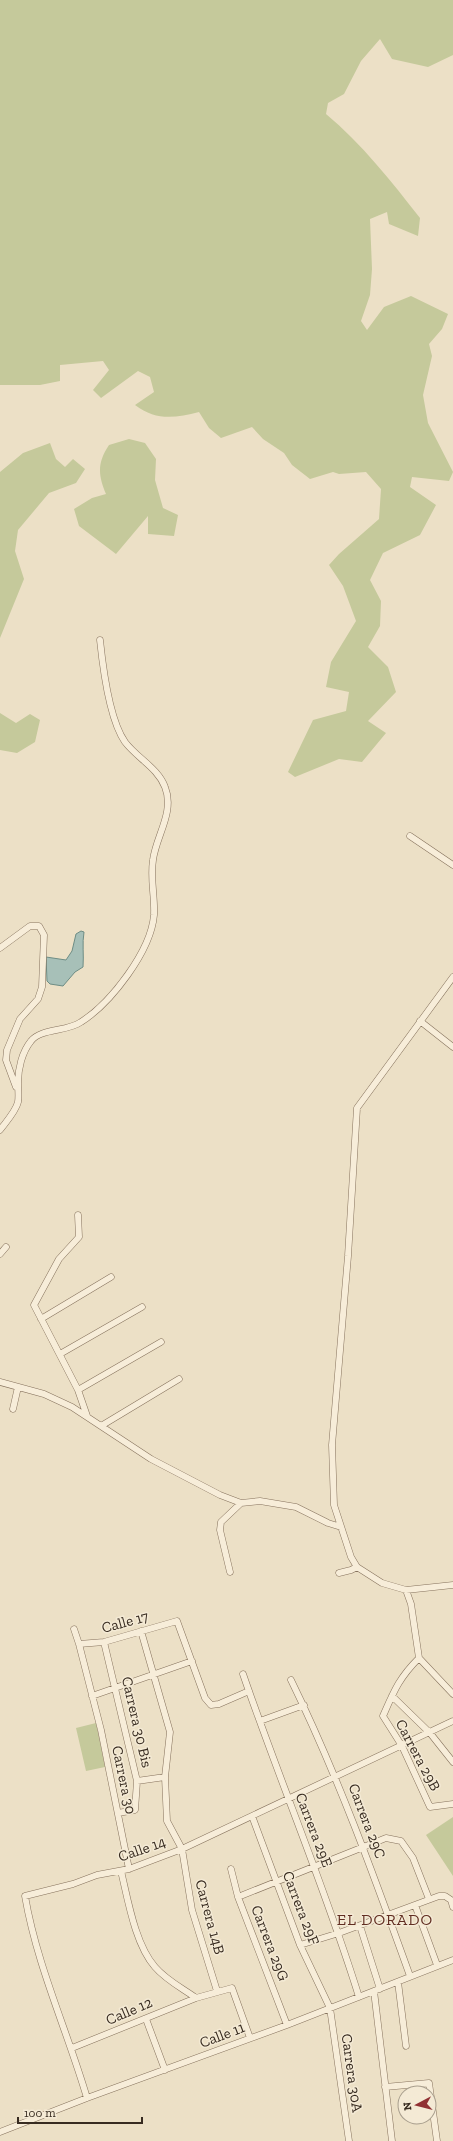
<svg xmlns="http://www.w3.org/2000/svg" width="453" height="2141" viewBox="0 0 453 2141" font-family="'Zilla Slab',serif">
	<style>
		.green { fill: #c5c99b }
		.water { fill: #a7c0b8; stroke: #6e8d85 }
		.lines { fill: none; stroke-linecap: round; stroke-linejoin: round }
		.street-casing { stroke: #86725d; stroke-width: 7 }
		.street { stroke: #f7edd9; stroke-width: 6 }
		.labels { text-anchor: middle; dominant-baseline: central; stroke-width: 3; stroke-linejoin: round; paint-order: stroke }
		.street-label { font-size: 15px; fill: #372b20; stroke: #f4ead5 }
		.neighbourhood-label { font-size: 16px; letter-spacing: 1px; fill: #612e22; stroke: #f4ead5 }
	</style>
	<rect width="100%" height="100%" fill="#ece0c6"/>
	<path class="green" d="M0,0H453V55L428,67L392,59L380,39L361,61L344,94L328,103L326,114C362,144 391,181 420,218L418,236L389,224L387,212L370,219L372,269L370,295L361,321L367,330L384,307L411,296L448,314L442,329L429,344L432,356L423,395L428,423L453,472L449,481L412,477L410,487L436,505L420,535L383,553L370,580L381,601L380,626L368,647L388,667L396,692L368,721L386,733L362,762L339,759L295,777L288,772L313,720L346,711L349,692L326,687L331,662L356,621L343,586L329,565L339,554L379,519L381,489L366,472L339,474L333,472L310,479L292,465L284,453L263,439L252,427L221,438L209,428L199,412C175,418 156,421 135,405L154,392L150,377L138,371L101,398L93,390L109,370L103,361L60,365V381L40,385H0Z
		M129,439L145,443L156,459L155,480L163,508L178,515L174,536L148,534V516L116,554L79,526L74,509L92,498L106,494C98,475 97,463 109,445Z
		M50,443L56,459L65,467L73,459L85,469L76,483L49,493L18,530L15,551L24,579L0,638V472L23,453Z
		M0,713L16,723L30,714L40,720L35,742L17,753L0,750Z
		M96,1723L105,1767L86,1771L76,1728Z
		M453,1817V1876L426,1835Z"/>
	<path class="water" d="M81,931L84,932C82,943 84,955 83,967L75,972L63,986L50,984L47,981L46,957L66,960L72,951L76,934Z"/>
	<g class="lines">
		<defs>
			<path id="street" d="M410,836L453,865
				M0,948L30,926H39L44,935L42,987L38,999L20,1019L7,1050L6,1060L16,1087
				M453,977L357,1108L348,1256L332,1445L334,1505L351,1557L357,1567L382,1583L406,1590L453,1585
				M420,1021L453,1047
				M0,1130C6,1122 16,1111 18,1102C19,1096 18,1089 18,1083C18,1069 22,1052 31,1041C41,1028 67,1032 81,1022C111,1003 151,951 154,915C155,896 150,879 153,860C156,836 175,812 165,787C158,768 137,758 125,742C109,719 103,669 100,640
				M78,1215L79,1237L59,1259L34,1305L78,1390L87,1416
				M0,1254L6,1247
				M41,1319L111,1277
				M60,1354L142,1307
				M0,1382L44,1394L72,1407L151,1459L220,1495L241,1503L260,1501L296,1507L328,1523L341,1527
				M78,1390L161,1342
				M13,1409L18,1387
				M101,1426L179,1379
				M230,1572L220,1530L221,1522L241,1503
				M339,1573L351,1570L357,1567
				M406,1590L411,1604L419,1658L453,1694
				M74,1629L79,1644L101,1730L129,1869
				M141,1631L170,1732L165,1777L167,1821L182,1849L192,1910L217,1991
				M104,1642L137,1781L135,1810L118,1813
				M79,1644L104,1642L177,1621L205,1698L211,1705L219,1704L249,1691
				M419,1658C399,1678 394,1691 383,1716L402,1746L430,1807L453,1804
				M243,1674C280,1782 325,1887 359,1997
				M291,1680C338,1776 374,1876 410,1976
				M92,1696L192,1661
				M392,1696L430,1733L453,1762
				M260,1721L304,1705
				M137,1781L165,1777
				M252,1816L300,1945L330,2008L349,2141
				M231,1869L238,1897L287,2025
				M121,1871C128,1900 135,1944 155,1967C166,1980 182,1988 196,1998
				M238,1897L386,1838L401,1841L413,1858L429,1899
				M415,1905L437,1965
				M360,1926L380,1989
				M300,1945L339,1933L439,1896H445L451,1900L453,1907
				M398,1982L406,2046
				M374,1991L392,2141
				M146,2019L165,2070
				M72,2048L196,1998L232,1988L250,2038
				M385,2087L429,2083L437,2141
				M87,2098C67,2030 37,1966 25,1896L73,1884L97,1875L129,1869L182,1849L453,1721
				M0,2132L87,2098L287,2025L453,1960"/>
		</defs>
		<use href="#street" class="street-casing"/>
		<use href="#street" class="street"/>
	</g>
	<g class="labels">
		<g class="street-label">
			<text transform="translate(125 1622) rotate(-15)">Calle 17</text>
			<text transform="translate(137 1722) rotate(77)">Carrera 30 Bis</text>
			<text transform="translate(418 1755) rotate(62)">Carrera 29B</text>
			<text transform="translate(124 1780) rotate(78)">Carrera 30</text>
			<text transform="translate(367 1821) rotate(69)">Carrera 29C</text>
			<text transform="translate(314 1830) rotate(69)">Carrera 29E</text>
			<text transform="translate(142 1849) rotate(-19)">Calle 14</text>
			<text transform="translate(301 1908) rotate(69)">Carrera 29F</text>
			<text transform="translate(210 1917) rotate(75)">Carrera 14B</text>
			<text transform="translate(270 1943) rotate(69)">Carrera 29G</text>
			<text transform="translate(129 2011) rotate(-23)">Calle 12</text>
			<text transform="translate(222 2035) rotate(-21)">Calle 11</text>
			<text transform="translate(352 2073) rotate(82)">Carrera 30A</text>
		</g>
		<g class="neighbourhood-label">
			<text x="385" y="1919">EL DORADO</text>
		</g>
	</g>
	<g transform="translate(417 2105) rotate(263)"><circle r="19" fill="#f4ead5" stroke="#a89e8d"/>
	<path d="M0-3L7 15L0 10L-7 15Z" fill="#913133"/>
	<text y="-6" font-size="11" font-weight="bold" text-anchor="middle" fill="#372b20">N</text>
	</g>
	<path d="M18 2117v6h124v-6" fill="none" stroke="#372b20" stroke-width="2"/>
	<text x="24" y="2117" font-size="12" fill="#372b20" stroke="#f4ead5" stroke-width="3" paint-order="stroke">100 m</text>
</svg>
